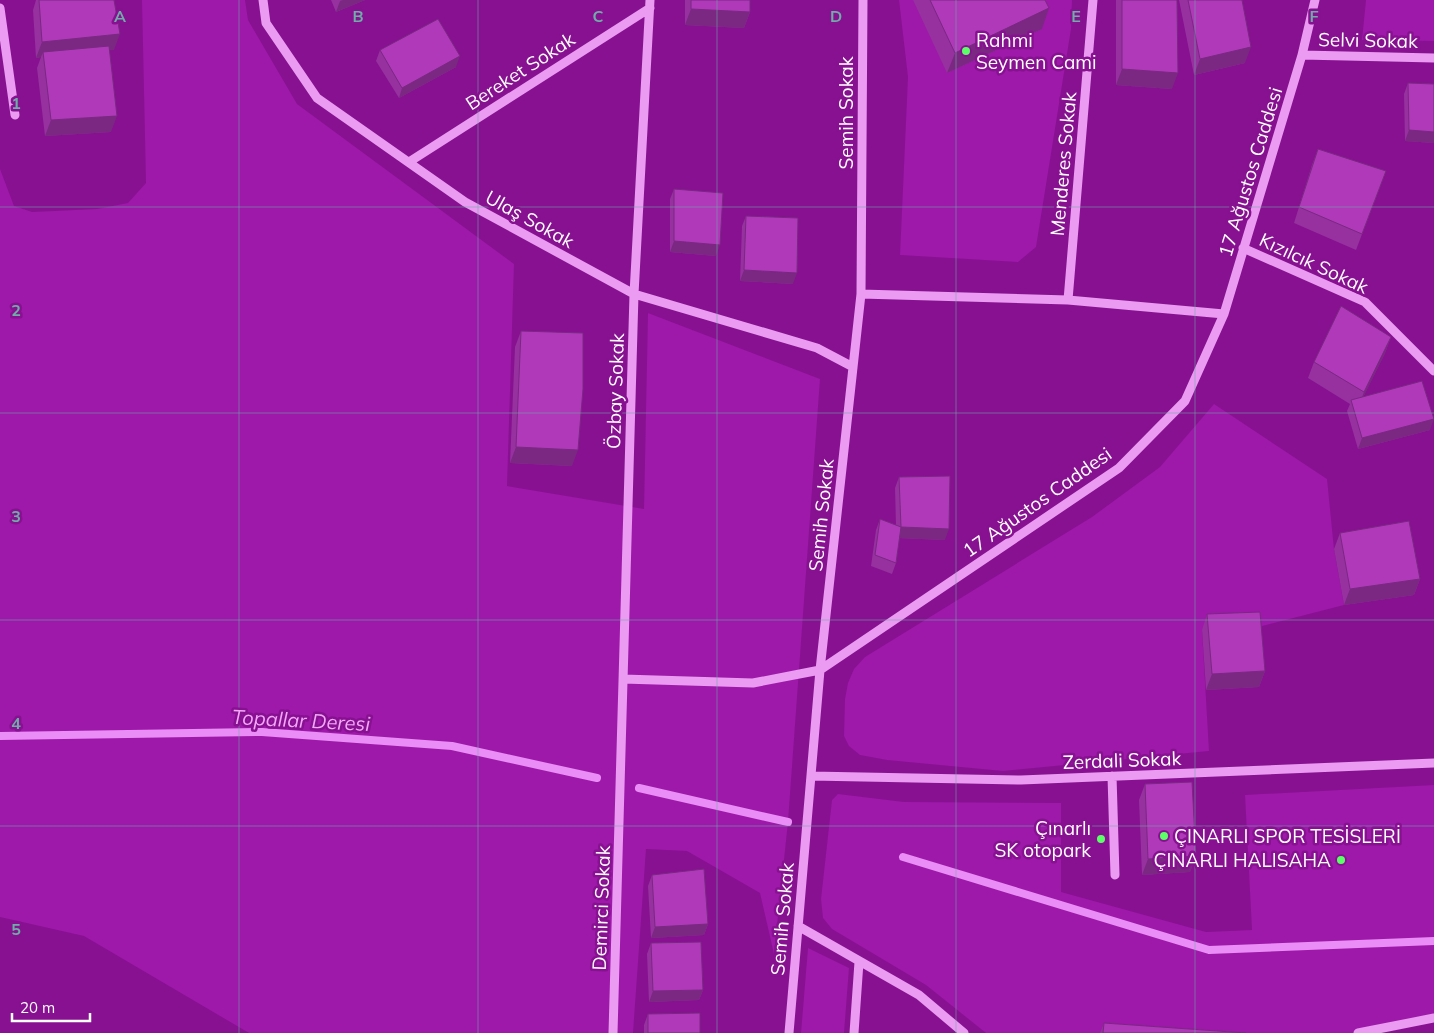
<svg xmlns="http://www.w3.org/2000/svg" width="1434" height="1033" viewBox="0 0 1434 1033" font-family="Mulish,sans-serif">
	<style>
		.green { fill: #9e18aa }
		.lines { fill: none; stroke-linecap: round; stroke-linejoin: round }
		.stream { stroke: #eb8df6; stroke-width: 8 }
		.minor { stroke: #eb9bf2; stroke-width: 9 }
		.wall { fill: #96319f }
		.shaded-wall { fill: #7a2882 }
		.building { fill: #af39b9; stroke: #7a2882 }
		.grid { fill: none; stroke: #6fada8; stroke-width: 1; stroke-opacity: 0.55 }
		.poi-dot { fill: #5dff69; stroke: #871190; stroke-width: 2 }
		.labels { text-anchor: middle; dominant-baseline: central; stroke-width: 5; stroke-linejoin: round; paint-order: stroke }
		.poi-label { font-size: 19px; fill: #fff; stroke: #871190; text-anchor: start }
		.street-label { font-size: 19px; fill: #fff; stroke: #871190 }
		.water-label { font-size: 20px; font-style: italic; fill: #f2a7f9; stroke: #871190 }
		.grid-label { font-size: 16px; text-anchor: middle; font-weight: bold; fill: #6fada8; stroke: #871190; stroke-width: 5; stroke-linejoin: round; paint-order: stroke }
	</style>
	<rect width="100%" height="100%" fill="#871190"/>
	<path class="green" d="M142,0H245L248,20L297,104L514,264L507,486L644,509L648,313L820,379L788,822L774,954L760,893L687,851L646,849L633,1033H249L84,936L0,917V169L14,206L32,212L97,209L128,203L146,183Z
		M899,0H1072L1071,29L1036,247L1018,262L900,255L908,77Z
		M1366,0H1434V41L1362,40Z
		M1214,404L1327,479L1334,549L1344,605L1254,628L1202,630L1209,751L1003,771L887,760L860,755L849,746L844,736L845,699L848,683L854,669L865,657L1092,517L1160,467Z
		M1434,785V1018L1358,1033H986L926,985L832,929L823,918L821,899L832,800L838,794L904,802L1061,803V892L1206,932L1252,930L1245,795Z
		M808,948L849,968L844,1033H801Z"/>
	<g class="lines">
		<path class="stream" d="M0,736L262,732L452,746L597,778
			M639,788L788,822
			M903,857L1209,950L1434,941"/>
		<path class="minor" d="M263,0L266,23L317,98L465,202L634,294L817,348L853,367
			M0,8L15,115
			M1302,55L1434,58
			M409,162L650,8
			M1243,248L1365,302L1434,371
			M861,294L1068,300L1224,314
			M1068,300L1093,0
			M623,679L753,683L820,670L1119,468L1185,401L1224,314L1302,55L1315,0
			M811,776L1021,780L1434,763
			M1112,776L1115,875
			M798,926L919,995L964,1033
			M613,1033L634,294L650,0
			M789,1033L820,670L861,294L863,0
			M854,1033L859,962
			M1358,1033L1434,1018"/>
	</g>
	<path class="wall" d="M36,0H114V50H109L111,132L45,136L37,68L41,57L36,58L33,10Z
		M331,0H365L336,12Z
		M685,0H750V12L744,28L685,25Z
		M913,0H1045L1042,29L947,73Z
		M1116,0H1177L1172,89L1116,85Z
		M1179,0H1242L1245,63L1194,75Z
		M380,50L456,67L399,98L376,61Z
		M1408,83L1434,84V143L1405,141L1404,94Z
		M1318,149L1380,187L1356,250L1294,223L1312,165Z
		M674,189L716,256L670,252V199Z
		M746,216L793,284L740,281L742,226Z
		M521,331L572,466L510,463L515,347Z
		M1391,337L1385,353L1363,397L1430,430L1358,449L1347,411L1350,404L1308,378L1314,362Z
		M899,477L945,540L899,538L896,563L892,574L871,566L876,530L880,519L896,526L895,488Z
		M1340,533L1420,579L1414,595L1344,605L1334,549Z
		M1207,614L1265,671L1259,687L1206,690L1202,630Z
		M1145,784L1196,856L1190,872L1142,875L1139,800Z
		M652,875L708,924L704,935L651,938L648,886Z
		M651,943L703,990L699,1000L649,1002L647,954Z
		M648,1014L700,1033H644V1025Z
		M1104,1023L1246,1033H1100Z"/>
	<path class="shaded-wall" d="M343,0H365L336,12L340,1Z
		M1049,8L1042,29L947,73L955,53Z
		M691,9L750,12L744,28L685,25Z
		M120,34L114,50L43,57V52L41,57L36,58L42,42Z
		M1251,47L1245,63L1194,75L1200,59Z
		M460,56L456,67L399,98L402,88Z
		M1122,69L1178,73L1172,89L1116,85Z
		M117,116L111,132L45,136L51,120Z
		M1409,130L1434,132V143L1405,141Z
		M674,241L720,245L716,256L670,252Z
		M744,270L797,273L793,284L740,281Z
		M1391,337L1385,353L1358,408L1364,392Z
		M1434,419L1430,430L1358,449L1362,438Z
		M516,447L578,450L572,466L510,463Z
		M901,527L949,529L945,540L897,538Z
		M1420,579L1414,595L1344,605L1350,589Z
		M1265,671L1259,687L1206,690L1212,674Z
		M1196,856L1190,872L1142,875L1148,859Z
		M708,924L704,935L651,938L655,927Z
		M703,990L699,1000L649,1002L653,991Z"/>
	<path class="building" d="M39,0H114L120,34L42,42Z
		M691,0H750V12L691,9Z
		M930,0H1045L1049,8L955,53Z
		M1122,0H1177L1178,73L1122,69Z
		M1188,0H1242L1251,47L1200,59Z
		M438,19L460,56L402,88L380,50Z
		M109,46L117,116L51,120L43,52Z
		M1408,83L1434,84V132L1409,130Z
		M1318,149L1386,171L1362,234L1299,207Z
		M674,189L723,193L720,245L674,241Z
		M746,216L798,218L797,273L744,270Z
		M1341,306L1391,337L1364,392L1314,362Z
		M521,331L583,333V389L578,450L516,447Z
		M1422,381L1434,419L1362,438L1351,400Z
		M950,476L949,529L901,527L899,477Z
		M880,519L901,527L896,563L875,555Z
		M1409,521L1420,579L1350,589L1340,533Z
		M1260,612L1265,671L1212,674L1207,614Z
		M1192,782L1196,856L1148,859L1145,784Z
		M704,869L708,924L655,927L652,875Z
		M701,942L703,990L653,991L651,943Z
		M700,1013V1033H648V1014Z
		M1104,1023L1246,1033H1103Z"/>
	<path class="grid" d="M239,0V1033M478,0V1033M717,0V1033M956,0V1033M1195,0V1033M0,207H1434M0,413H1434M0,620H1434M0,826H1434"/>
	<g class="poi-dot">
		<circle cx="966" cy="51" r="5"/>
		<circle cx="1164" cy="836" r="5"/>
		<circle cx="1101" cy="839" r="5"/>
		<circle cx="1341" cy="860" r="5"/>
	</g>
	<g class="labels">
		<g class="poi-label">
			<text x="976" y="40">Rahmi<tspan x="976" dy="22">Seymen Cami</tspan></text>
			<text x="1091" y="828" text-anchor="end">Çınarlı<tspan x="1091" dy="22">SK otopark</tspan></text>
			<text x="1174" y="836">ÇINARLI SPOR TESİSLERİ</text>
			<text x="1331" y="860" text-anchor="end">ÇINARLI HALISAHA</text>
		</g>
		<g class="street-label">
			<text transform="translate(1368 40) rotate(1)">Selvi Sokak</text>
			<text transform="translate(520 71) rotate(-33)">Bereket Sokak</text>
			<text transform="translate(846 113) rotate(-90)">Semih Sokak</text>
			<text transform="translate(1063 164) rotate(-85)">Menderes Sokak</text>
			<text transform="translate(1250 172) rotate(-73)">17 Ağustos Caddesi</text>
			<text transform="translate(530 219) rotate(29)">Ulaş Sokak</text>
			<text transform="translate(1314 263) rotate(25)">Kızılcık Sokak</text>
			<text transform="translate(615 391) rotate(-88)">Özbay Sokak</text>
			<text transform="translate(1037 502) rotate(-35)">17 Ağustos Caddesi</text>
			<text transform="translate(821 515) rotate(-84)">Semih Sokak</text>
			<text transform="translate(1122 760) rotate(-2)">Zerdali Sokak</text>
			<text transform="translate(601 908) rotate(-88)">Demirci Sokak</text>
			<text transform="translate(782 919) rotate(-85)">Semih Sokak</text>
		</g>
		<g class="water-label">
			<text transform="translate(301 720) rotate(3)">Topallar Deresi</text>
		</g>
	</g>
	<g class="grid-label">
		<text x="120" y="22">A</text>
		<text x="358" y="22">B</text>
		<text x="598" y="22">C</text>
		<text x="836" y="22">D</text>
		<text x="1076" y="22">E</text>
		<text x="1314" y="22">F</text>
		<text x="16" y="109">1</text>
		<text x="16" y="316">2</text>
		<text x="16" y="522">3</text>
		<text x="16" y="729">4</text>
		<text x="16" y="935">5</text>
	</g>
	<path d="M12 1013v8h78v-8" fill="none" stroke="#ffffff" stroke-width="2.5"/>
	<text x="20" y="1013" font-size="15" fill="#ffffff" stroke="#871190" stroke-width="4" paint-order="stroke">20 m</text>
</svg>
